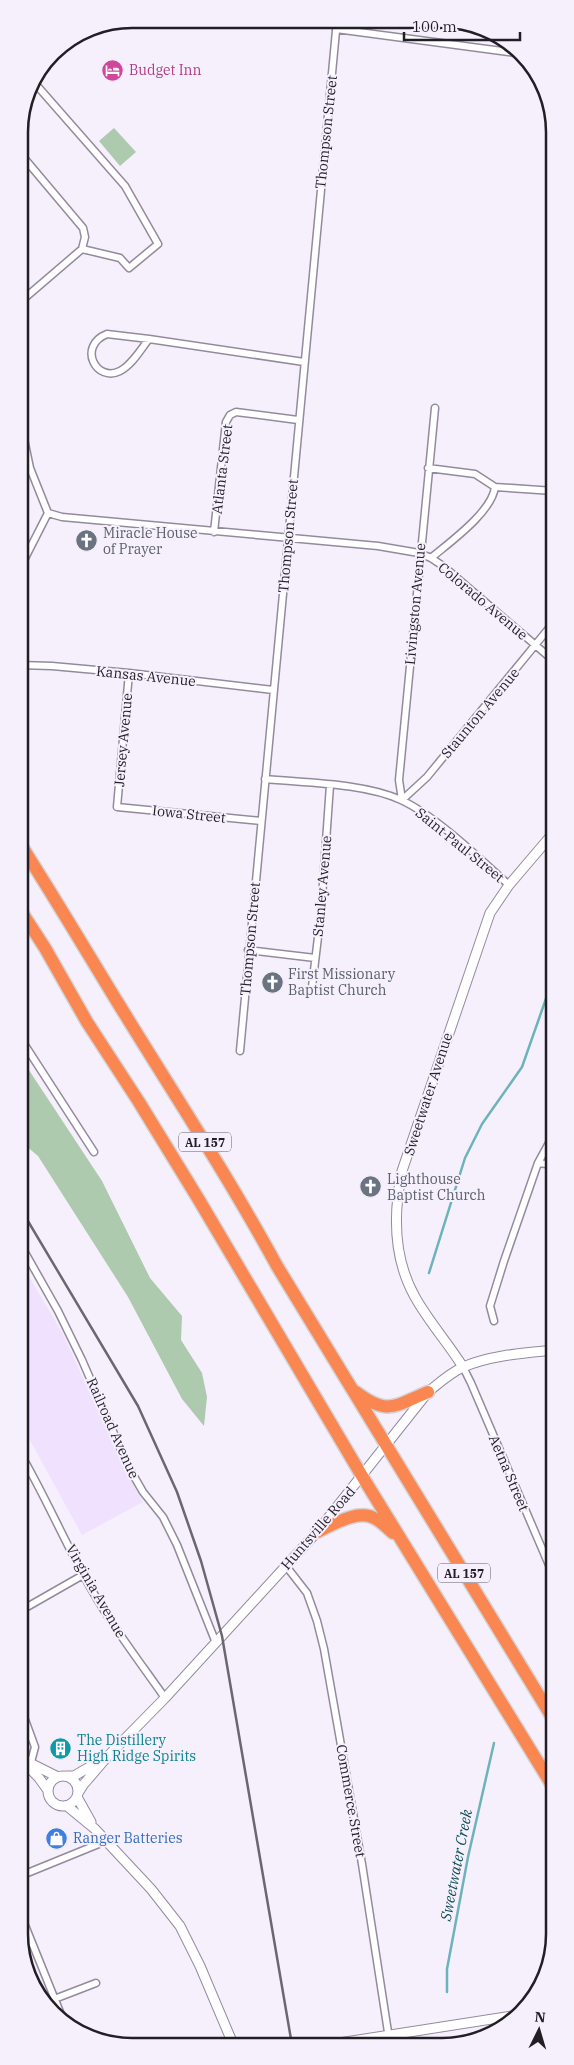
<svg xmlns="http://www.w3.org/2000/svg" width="574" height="2065" viewBox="0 0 574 2065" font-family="'IBM Plex Serif',serif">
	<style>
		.built { fill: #f0e1fe }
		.green { fill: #adcaae }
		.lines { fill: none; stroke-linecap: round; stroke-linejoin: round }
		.stream { stroke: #6db3bb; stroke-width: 2.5 }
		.street-casing { stroke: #948a9e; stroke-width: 9 }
		.secondary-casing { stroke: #948a9e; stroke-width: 11 }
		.highway-casing { stroke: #d3d2d4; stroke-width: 15 }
		.street { stroke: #fff; stroke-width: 6 }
		.secondary { stroke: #fff; stroke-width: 9 }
		.highway { stroke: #fa8652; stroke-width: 12 }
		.rail { stroke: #6b6770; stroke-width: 2.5 }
		.labels { text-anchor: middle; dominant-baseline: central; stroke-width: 4; stroke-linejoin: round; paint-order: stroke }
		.shield { fill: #f6f0fd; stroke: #625d66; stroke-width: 1 }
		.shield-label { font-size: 12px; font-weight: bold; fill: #221e26 }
		.hotel-label { font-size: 14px; fill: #b23c85; stroke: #f6f0fd; text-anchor: start }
		.street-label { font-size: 14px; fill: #221e26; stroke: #f6f0fd }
		.worship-label { font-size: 14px; fill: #5b616d; stroke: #f6f0fd; text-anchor: start }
		.culture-label { font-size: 14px; fill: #0d838f; stroke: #f6f0fd; text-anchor: start }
		.shop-label { font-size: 14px; fill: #366cbe; stroke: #f6f0fd; text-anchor: start }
		.water-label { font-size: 15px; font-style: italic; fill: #0c4c52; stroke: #f6f0fd }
		.rim { fill: none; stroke: #221e26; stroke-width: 2.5 }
	</style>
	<rect width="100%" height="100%" fill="#f6f0fd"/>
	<path class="built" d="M19,1260L62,1332L126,1472L143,1502L82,1535L20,1422Z"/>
	<path class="green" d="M114,128L136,152L120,166L99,141Z
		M19,1055L102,1181L150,1278L182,1316L181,1340L202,1373L207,1397L204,1426L182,1399L128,1297L38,1156L19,1140Z"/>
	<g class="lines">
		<path class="stream" d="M429,1273L465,1158L482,1124L522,1067L555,973
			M447,1992V1969L468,1857L494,1743"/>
		<defs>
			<path id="street" d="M336,29L524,54
				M32,80L125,186L158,244L129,268L120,258L82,249
				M19,152L83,228L85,237L82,249L19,303
				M107,334L149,339C141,349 132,365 120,371C96,383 77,346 107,334Z
				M149,339L304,362
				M19,415L30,468L48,513
				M428,468L475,474L495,487
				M495,487L554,491
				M48,513L62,517L378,546L419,553L431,558L443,566L554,661
				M214,532L226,422L230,415L236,412L298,420
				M431,558C450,542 492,512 495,487
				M19,570L48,513
				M19,665L52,666L129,673L273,690
				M129,673L117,807L261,821
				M265,779C306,783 364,783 401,800C436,816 480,859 509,885
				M402,800L399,780L435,408
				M402,800L427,777L554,622
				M248,950L315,958
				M312,987L321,912L330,785
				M19,1036L94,1152
				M240,1051L337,20
				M538,1163L555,1165
				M19,1242L58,1311L82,1360L128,1466L143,1492L163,1517L177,1545L216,1643
				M494,1321L490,1306L504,1261L538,1163L555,1132
				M463,1367L471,1383L555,1579
				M20,1453C43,1492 61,1534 83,1574C106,1618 137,1658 165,1698
				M286,1566L307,1593L317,1621L324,1649L362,1864L390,2045
				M20,1611L83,1575
				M20,1706L35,1747L31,1762
				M20,1876L106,1841
				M20,1913L62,2017
				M44,2003L96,1983"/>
			<path id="secondary" d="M463,1367C448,1343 429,1322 415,1297C393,1258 393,1214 402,1171L490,913L509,885L555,831
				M20,1758L39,1778L47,1789
				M24,1760L58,1777
				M48 1791a15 15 0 1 1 30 0a15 15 0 1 1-30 0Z
				M67,1776H74L105,1758
				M78,1793L83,1785L107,1757L165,1698L317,1532L428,1392C439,1383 450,1373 463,1367C491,1355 525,1353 555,1350
				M77,1797L91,1822
				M67,1806L95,1829L151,1889L180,1926L200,1966L233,2044
				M326,2045L518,2015"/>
			<path id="highway" d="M19,842C53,895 85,949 118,1003C172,1091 228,1176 277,1266L555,1722
				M19,908L45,948L87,1022L139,1102L199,1200L362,1476L555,1790
				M356,1392C388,1416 394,1406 428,1392
				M317,1532C332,1525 358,1509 374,1518C381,1521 387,1528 393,1533"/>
		</defs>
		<use href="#street" class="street-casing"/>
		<use href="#secondary" class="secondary-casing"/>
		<use href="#highway" class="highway-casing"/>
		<use href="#street" class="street"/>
		<use href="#secondary" class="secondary"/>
		<use href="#highway" class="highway"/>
		<path class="rail" d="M19,1206L138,1406L177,1492L201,1561L222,1636L292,2045"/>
	</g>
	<defs>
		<symbol id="hotel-disc" viewBox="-11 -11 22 22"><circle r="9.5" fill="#d1479c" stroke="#f6f0fd"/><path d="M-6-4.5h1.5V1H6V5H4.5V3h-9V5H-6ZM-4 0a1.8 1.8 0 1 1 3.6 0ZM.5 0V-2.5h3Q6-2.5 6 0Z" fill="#fff"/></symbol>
		<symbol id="church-disc" viewBox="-11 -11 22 22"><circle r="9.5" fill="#6b7280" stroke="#f6f0fd"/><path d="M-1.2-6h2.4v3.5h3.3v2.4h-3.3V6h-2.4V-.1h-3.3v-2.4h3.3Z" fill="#fff"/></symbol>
		<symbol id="building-disc" viewBox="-11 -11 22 22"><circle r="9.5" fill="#0f9aa8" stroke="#f6f0fd"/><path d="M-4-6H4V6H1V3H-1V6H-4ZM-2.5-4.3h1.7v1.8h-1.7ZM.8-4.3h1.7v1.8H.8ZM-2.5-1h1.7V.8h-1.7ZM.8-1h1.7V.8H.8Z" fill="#fff"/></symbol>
		<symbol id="shop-disc" viewBox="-11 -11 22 22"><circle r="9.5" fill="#3f7fe0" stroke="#f6f0fd"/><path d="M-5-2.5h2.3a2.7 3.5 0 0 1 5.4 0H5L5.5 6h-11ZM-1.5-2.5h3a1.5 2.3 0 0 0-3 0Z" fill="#fff"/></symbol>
	</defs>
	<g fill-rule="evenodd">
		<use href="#hotel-disc" x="100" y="58" width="25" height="25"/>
		<use href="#church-disc" x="74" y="528" width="25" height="25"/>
		<use href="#church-disc" x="260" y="970" width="25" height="25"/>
		<use href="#church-disc" x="358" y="1174" width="25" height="25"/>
		<use href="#building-disc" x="48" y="1736" width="25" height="25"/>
		<use href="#shop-disc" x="44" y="1826" width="25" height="25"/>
	</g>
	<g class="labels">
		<g class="shield">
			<rect x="179" y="1132.5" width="52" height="19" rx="4"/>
			<rect x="438" y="1563.5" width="52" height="19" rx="4"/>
		</g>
		<g class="shield-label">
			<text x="205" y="1142">AL 157</text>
			<text x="464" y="1573">AL 157</text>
		</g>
		<g class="hotel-label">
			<text x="129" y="70">Budget Inn</text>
		</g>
		<g class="street-label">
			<text transform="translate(326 132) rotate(-84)">Thompson Street</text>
			<text transform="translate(222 469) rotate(-83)">Atlanta Street</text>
			<text transform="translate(288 536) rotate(-85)">Thompson Street</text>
			<text transform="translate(483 601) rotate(40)">Colorado Avenue</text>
			<text transform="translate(415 604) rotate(-85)">Livingston Avenue</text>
			<text transform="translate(146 676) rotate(6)">Kansas Avenue</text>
			<text transform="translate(480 713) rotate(-50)">Staunton Avenue</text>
			<text transform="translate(123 740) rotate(-85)">Jersey Avenue</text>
			<text transform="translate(189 814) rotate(6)">Iowa Street</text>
			<text transform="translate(460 845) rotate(39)">Saint Paul Street</text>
			<text transform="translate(322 886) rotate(-85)">Stanley Avenue</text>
			<text transform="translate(250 939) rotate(-85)">Thompson Street</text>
			<text transform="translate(428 1094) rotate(-72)">Sweetwater Avenue</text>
			<text transform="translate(113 1428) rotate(66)">Railroad Avenue</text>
			<text transform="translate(509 1473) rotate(67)">Aetna Street</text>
			<text transform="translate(318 1528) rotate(-49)">Huntsville Road</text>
			<text transform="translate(96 1591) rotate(60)">Virginia Avenue</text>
			<text transform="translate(351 1801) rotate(80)">Commerce Street</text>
		</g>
		<g class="worship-label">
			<text x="103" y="533">Miracle House<tspan x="103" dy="16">of Prayer</tspan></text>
			<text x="288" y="974">First Missionary<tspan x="288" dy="16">Baptist Church</tspan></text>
			<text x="387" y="1179">Lighthouse<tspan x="387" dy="16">Baptist Church</tspan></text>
		</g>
		<g class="culture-label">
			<text x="77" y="1740">The Distillery<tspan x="77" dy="16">High Ridge Spirits</tspan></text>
		</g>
		<g class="shop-label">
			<text x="73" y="1838">Ranger Batteries</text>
		</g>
		<g class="water-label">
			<text transform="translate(456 1865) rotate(-79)">Sweetwater Creek</text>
		</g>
	</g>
	<path d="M0 0H574V2065H0ZM132 28H442A104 104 0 0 1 546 132V1934A104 104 0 0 1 442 2038H132A104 104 0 0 1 28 1934V132A104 104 0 0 1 132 28Z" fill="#f6f0fd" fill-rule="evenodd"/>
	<path class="rim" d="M132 28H442A104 104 0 0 1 546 132V1934A104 104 0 0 1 442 2038H132A104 104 0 0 1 28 1934V132A104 104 0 0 1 132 28Z"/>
	<g transform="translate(539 2030) rotate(5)" stroke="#f6f0fd" stroke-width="4" paint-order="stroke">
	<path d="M0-4L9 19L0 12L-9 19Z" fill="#221e26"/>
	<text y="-8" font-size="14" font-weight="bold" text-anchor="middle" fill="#221e26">N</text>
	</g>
	<path d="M404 32v8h116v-8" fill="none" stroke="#221e26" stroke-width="2.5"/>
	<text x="412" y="32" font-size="15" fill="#221e26" stroke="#f6f0fd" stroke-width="4" paint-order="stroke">100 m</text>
</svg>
